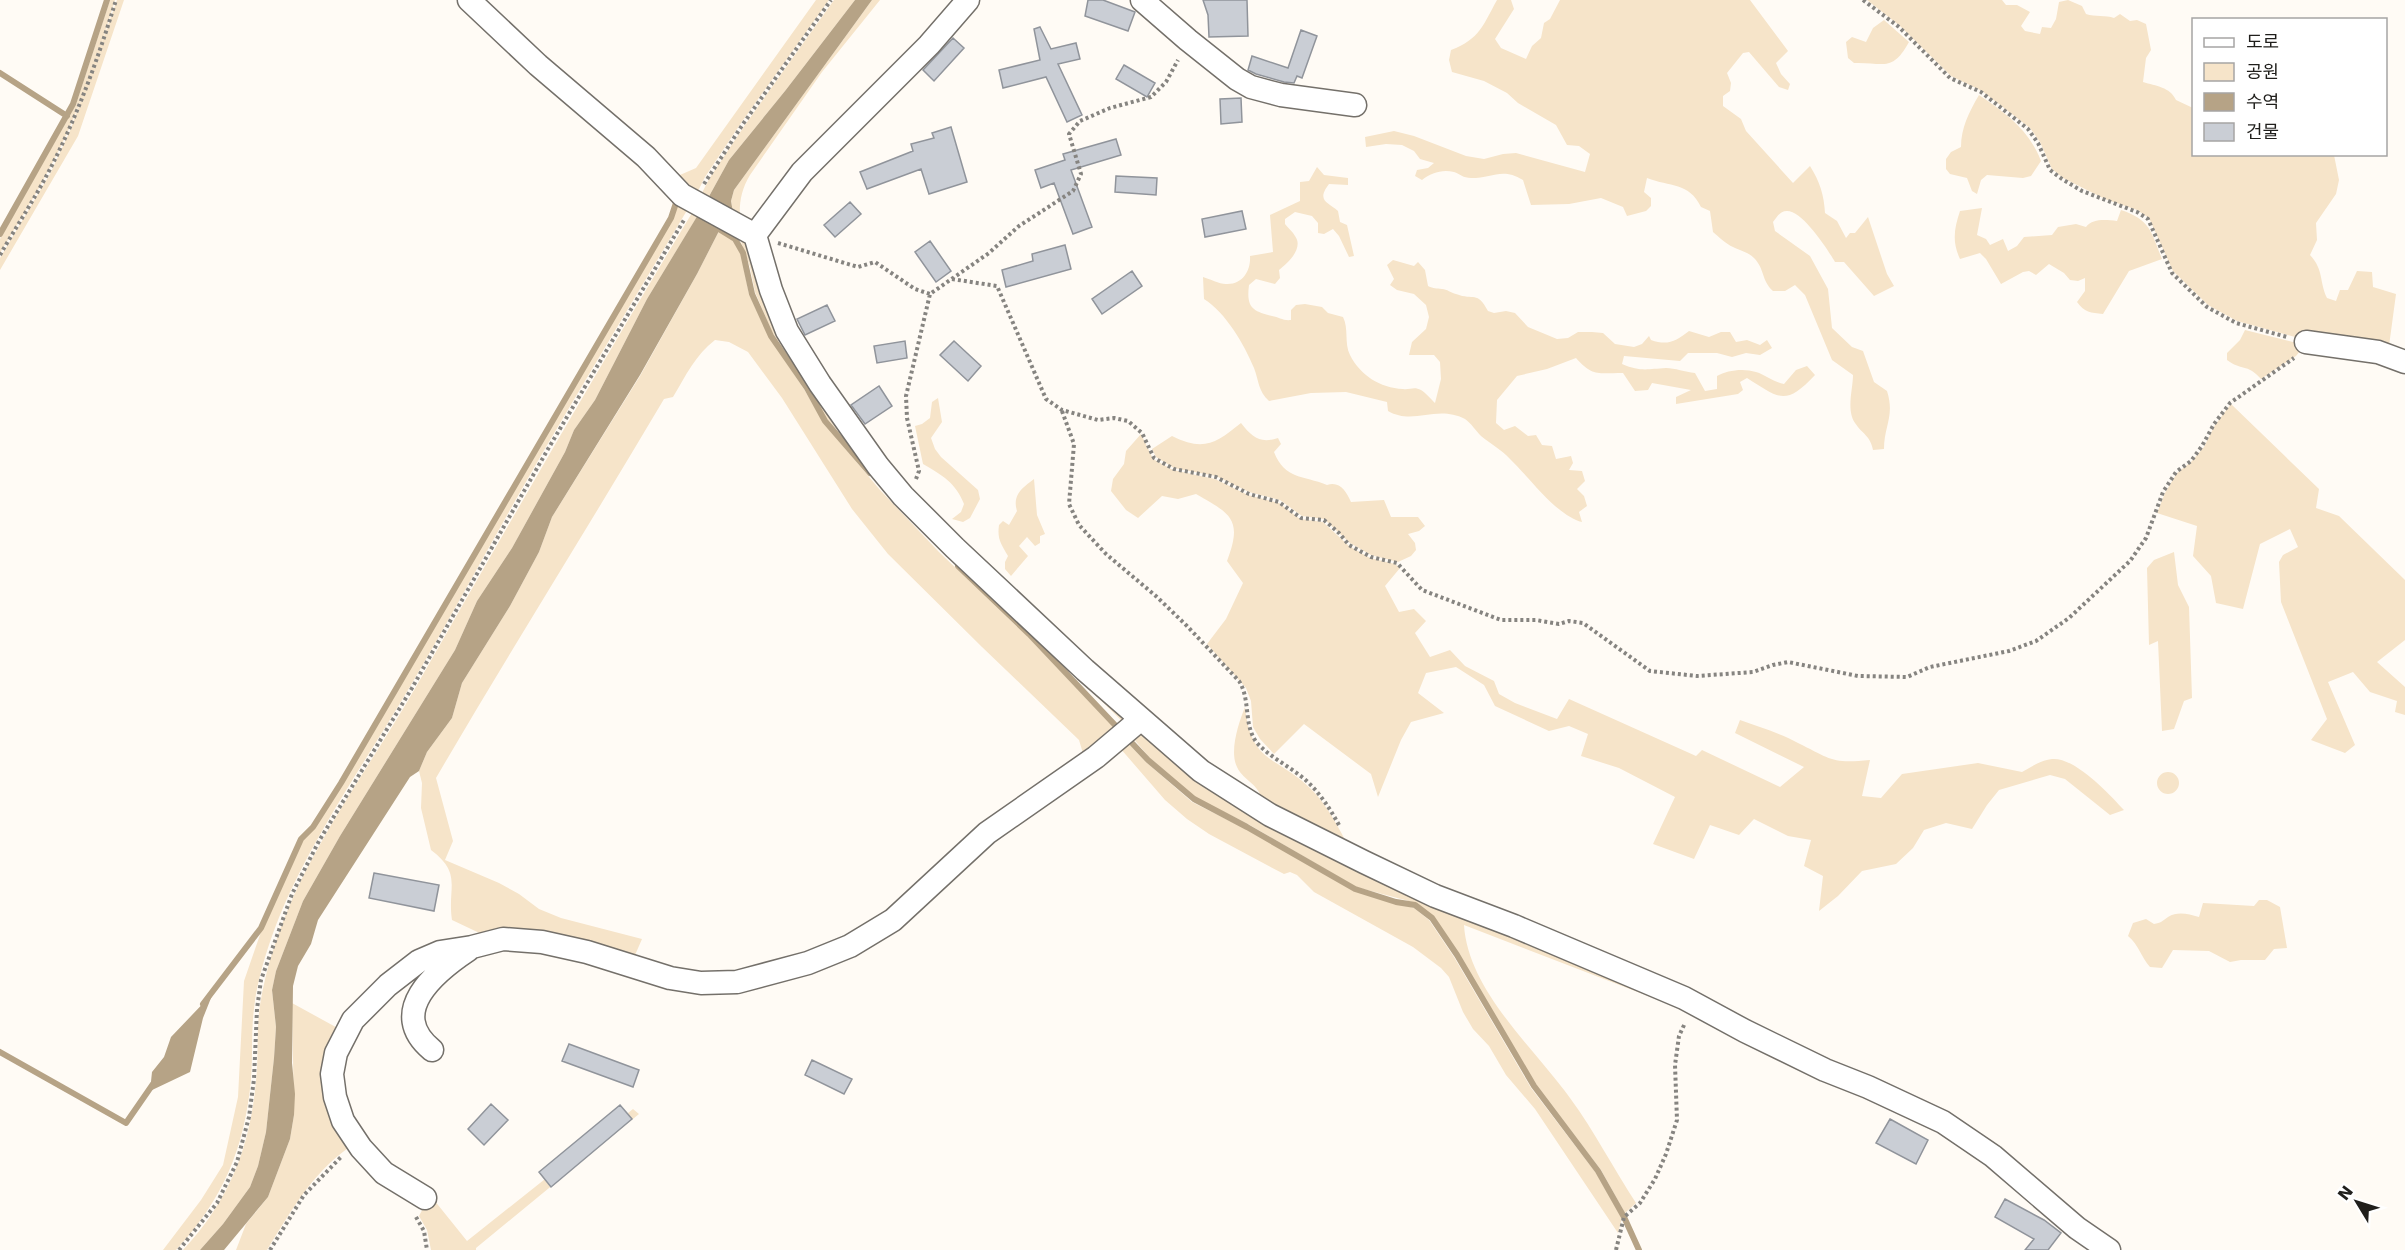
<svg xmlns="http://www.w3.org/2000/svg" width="2405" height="1250" viewBox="0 0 2405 1250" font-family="'DejaVu Sans','Noto Sans KR',sans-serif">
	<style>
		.green { fill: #f6e4c9 }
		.water { fill: #b6a386 }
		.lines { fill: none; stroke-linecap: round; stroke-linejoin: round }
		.stream { stroke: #b6a386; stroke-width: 6 }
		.building { fill: #caced5; stroke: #90949b; stroke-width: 1.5 }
		.street-casing { stroke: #74706a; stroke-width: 25 }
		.path { stroke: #868480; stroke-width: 4; stroke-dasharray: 3 3; stroke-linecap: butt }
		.street { stroke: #fff; stroke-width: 22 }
	</style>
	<rect width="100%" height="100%" fill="#fffbf5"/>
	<path class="green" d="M110,0H115C97,59 77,119 47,173C33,200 16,226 0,253V239L76,104Z
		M117,0H124L78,136L0,270V258L50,174L70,131Z
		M816,0H829L741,123L705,177L695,197L673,178L696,168Z
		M834,0H855L785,91L729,160L707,200L700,197L709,179L745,125Z
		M872,0H880L822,72L750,175C741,190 739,203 740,220L734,218L731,201L734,190Z
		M1497,0H1511L1514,9L1495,39L1501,48L1526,59L1532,46L1541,38L1544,23L1550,19L1560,0H1750L1788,51L1776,63L1781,74L1790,84L1788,90L1779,87L1749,52L1743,53L1727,73L1731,83L1730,91L1723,96V106L1741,119L1746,131L1793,183L1810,166C1820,182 1824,195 1825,213L1837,221L1846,238L1850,233H1855L1868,217L1887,274L1894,286L1874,296L1844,262H1835C1828,250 1803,211 1787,211C1780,211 1777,217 1773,222L1775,231L1810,256L1828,289L1832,328L1852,347L1863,351L1874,382L1887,391C1895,416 1884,426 1884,449L1873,450C1870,435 1863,435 1855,423C1846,410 1853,389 1853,375L1832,360L1805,295L1795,285L1785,291H1773C1761,280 1765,269 1754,258C1748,252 1741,251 1733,247C1726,244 1719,237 1713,232L1710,211L1701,207C1689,182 1670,187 1647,178L1644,192L1651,198V206L1646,211L1627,216L1623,207L1601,198L1569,204L1531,205L1523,180C1502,167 1493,178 1471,178C1463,178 1460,174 1454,172C1442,169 1431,173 1422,180L1415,176L1417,170L1428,168L1434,163L1420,159L1414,151L1402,145L1386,144L1366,147L1365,137L1394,131L1414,136L1466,156L1484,159L1503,154L1516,153L1585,172L1590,154L1579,146L1567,145L1556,125L1518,103L1507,93L1484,81L1452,72L1449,60L1451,50C1480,39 1483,25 1497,0Z
		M1867,0H2002L2006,5H2017L2030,12L2021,26L2025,31L2040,34L2042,27L2051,28L2056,19L2059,2L2068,0L2082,6L2086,14C2095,17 2106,15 2114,18L2120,14L2130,21L2137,20L2146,24L2151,50L2146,58L2143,82C2156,86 2170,87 2176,100L2193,108L2194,154L2334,155L2339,180L2336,194L2316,223L2317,240L2310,255C2324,270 2319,281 2327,298L2336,301L2340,290H2348L2357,271L2372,272L2373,287L2396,294L2389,346L2306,340L2237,321L2208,305L2173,271L2149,218L2137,210L2105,199L2063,178L2052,169L2040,142L2030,128L1982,91L1951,76L1900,26Z
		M1884,20L1909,42C1892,73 1883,62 1854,63L1848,58L1846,42L1852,37L1866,42L1873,28Z
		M1979,95C2007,114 2029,130 2041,161L2031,176L2023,178L1987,175L1981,180L1977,194L1972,191L1967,178L1950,174L1946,169V159L1951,152L1961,147C1961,128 1969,112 1979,95Z
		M1317,167L1324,175L1348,178V185L1329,184C1316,201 1328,202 1338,211L1340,222L1347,225L1354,256L1349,257L1339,236L1333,229L1324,234L1318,233V223L1312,216L1295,212L1285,219V224C1288,228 1293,232 1295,236C1304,248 1288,263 1279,270L1280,278L1275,284L1256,279L1249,285C1246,308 1253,311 1272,316C1279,317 1283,321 1291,320V310L1296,305L1305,304L1322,307L1328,313L1343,317C1349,329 1344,343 1350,355C1360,375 1380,388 1403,389C1410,390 1414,386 1421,390C1426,393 1431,399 1435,403L1441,379L1440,362L1434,355H1409L1412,342L1426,329L1429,317L1426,305L1414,294L1397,290L1390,285L1394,279L1387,265L1393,260L1414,266L1418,262L1425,270L1428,286C1434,289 1436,288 1442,289C1447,289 1451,293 1456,294C1474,301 1477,290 1488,311L1494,313L1506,311L1515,313L1528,327L1557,339L1568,338L1578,332H1592L1603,333L1615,344L1634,347L1642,344L1649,336L1651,340C1668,346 1676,341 1689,331L1709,337L1721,332H1730L1736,342L1747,340L1760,345L1767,340L1772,348L1760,355L1746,353L1732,357L1717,353H1688L1680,361L1624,356L1622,364C1641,372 1647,369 1666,368C1675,368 1685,372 1695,373L1705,391L1717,389V376C1727,370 1744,368 1756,372C1766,375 1773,382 1784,384L1796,370L1807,366L1815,375C1785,407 1779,398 1747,378L1740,382L1743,390L1738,394L1676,404V397L1691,390L1652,383L1648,390L1635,391L1623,373C1598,373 1593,377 1576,358L1547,369L1517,376L1497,400L1496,423L1504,430L1515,426L1528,436L1536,435L1542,445L1552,446L1556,459L1571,456L1573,463L1569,470L1582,471L1585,481L1577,489L1584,496L1587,506L1579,512L1582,522C1557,516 1529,477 1510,459C1502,450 1491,444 1481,436C1476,431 1471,423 1465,419C1436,404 1414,426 1388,411L1387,402L1346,392L1311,393L1269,401C1258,391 1259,381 1254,368C1244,344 1226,313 1204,299L1203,277C1210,279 1219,284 1226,284C1243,285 1251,270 1250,256L1273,252L1270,215L1300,201V182L1309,181Z
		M692,202C643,284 594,365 546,447C500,526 457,606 411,685C371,753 325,818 291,890C275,924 258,971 254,1009C251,1032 253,1056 251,1080C244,1150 223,1199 176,1250H163L201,1200L223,1165L238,1097L244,981L262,929L295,853L302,839L314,828L342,783L672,218L677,203Z
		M1982,208L1977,235L1986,239L1990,245L2003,239L2008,251L2017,246L2024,237L2052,235L2058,227L2076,224L2086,227C2093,218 2106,220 2117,221L2121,210C2151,220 2151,232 2162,259L2129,271L2103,314C2091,313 2084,312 2077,302L2085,291V278L2078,281L2070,280L2064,273L2049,264L2036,275L2029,271L2023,272L2001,284L1986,259L1980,253L1960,259C1952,242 1954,229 1960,211Z
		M700,212L647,299L595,400L574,430L565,452L512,548L477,601L455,650L340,836L303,901L276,971L272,990L276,1027L274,1058L266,1132L258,1166L250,1187L223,1224L200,1250H183C229,1201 250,1148 256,1081C259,1056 256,1030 260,1005C266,967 279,928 295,893C329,820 377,755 417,685C507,527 598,369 692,213Z
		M726,227L743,234L870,462L1130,714L1127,726L944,546L826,418L808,385L772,332L755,292L750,267L740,239L721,231L733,241L741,254L749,294L769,337L804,389L823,422L880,490L939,552L1027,636L1120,734L1085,760L1079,740L982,647L888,554L852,509L782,398L748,352L729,342L715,340C696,354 685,377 673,397L664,399C589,526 510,651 436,778L453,841L445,860L499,883L519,894L539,909L561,918L642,939L632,962L490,938L452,920C447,887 463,874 431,850L421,808L422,783L419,771L427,752L452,718L462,683L510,606L539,552L552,517L640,376L697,274L719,231Z
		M2245,330L2305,345L2296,356L2261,379C2247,363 2241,371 2227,360V353L2240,340Z
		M938,398L942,422L931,438L935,449L941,457L978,490L980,499L970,518L963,522L952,519L961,512L964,504C956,483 942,475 923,464L915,426L922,424L930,418L932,402Z
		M2231,404L2319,489L2316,508L2339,516L2405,580V640L2377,662L2405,687V715L2395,712L2397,701L2370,692L2353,672L2328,682L2355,745L2345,753L2311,740L2327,719L2281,602L2279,562L2283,555L2298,547L2290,529L2260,544L2243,609L2216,603L2211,576L2193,556L2197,526L2157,513L2165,493L2177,473L2191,462L2204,447L2215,425Z
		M1241,423C1252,437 1260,444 1278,438L1281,444L1274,452C1285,480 1303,475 1327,485C1340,481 1346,491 1351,502L1384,500L1391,517H1418L1425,526L1419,531L1408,534L1415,543L1416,550L1411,556L1398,562L1371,555L1350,543L1324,519L1302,516L1280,500L1249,492L1216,476L1174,468L1156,457L1152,449L1172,436C1204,452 1216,443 1241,423Z
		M1141,434L1153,459L1173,470L1215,479L1248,495L1279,503L1300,519L1323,522L1349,546L1370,558L1395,564L1400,568L1385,586L1399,612L1414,609L1426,621L1415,633L1430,657L1450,650L1465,666L1494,681L1499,694L1515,703L1557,719L1569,699L1696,756L1702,750L1780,787L1804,767L1735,733L1740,720C1759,727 1780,733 1798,743C1831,759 1831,764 1870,760L1862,796L1881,798L1902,774L1978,763L2022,772C2031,767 2041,760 2052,759C2075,757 2109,794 2124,810L2110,815L2065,779L2050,775L1999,790L1987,805L1972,829L1946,823L1924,830L1913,848L1896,864L1862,871L1838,896L1819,911L1823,876L1804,866L1811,840L1788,836L1754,819L1739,835L1710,825L1694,859L1653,844L1675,797L1619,768L1581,756L1588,734L1569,726L1549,731L1495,706L1484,685L1456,667L1426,673L1418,693L1444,713L1411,722L1401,740L1378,797L1371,774L1304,724L1274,754L1260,739L1253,727L1251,701L1246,688L1207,644L1226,619L1243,583L1227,561C1243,519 1231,514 1196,494L1178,499L1162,496L1138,518L1126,510L1111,491L1113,479L1124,464L1126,451Z
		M1034,479L1037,515L1045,534L1040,536V543L1035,546L1027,537L1019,546L1028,556L1011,576L1005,569V562L1008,556C1001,544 997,539 999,525L1003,521L1009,525L1017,511C1012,495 1022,488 1034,479Z
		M2174,552L2178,585L2189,607L2192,698L2184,701L2174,729L2162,731L2158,641L2149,645L2147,568L2154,560Z
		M1245,707C1251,765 1277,755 1312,790C1328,806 1339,829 1350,849L1264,805C1259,782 1244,782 1237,767C1229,751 1239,722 1245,707Z
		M1145,732L1196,773L1687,1011L1464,925C1468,990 1533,1047 1570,1098C1595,1132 1613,1168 1636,1203L1625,1213L1601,1170L1535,1084L1458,953L1433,917L1416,903L1356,887L1248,824L1194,797L1149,757L1132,737Z
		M1127,742L1146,762L1192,802L1246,829L1354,891L1414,908L1429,920L1454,957L1531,1088L1596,1173L1622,1218L1618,1233L1535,1109L1506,1075L1489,1046L1473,1029L1463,1012L1449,977L1441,968L1413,947L1314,892L1297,875L1290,872L1284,874L1265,864L1209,834L1187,819L1165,800L1120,748Z
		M2157 783a11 11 0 1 1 22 0a11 11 0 1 1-22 0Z
		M2259,900H2267L2280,907L2287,948L2274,949L2265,960H2241L2230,962L2209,951L2173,950L2162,968L2150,967C2141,957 2139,945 2128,936L2133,923L2146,919L2154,924C2161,923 2162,921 2168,917C2178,911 2188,914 2199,917L2203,903L2254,906Z
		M292,1003L343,1031L332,1052L348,1148C311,1175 291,1211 267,1250H236L246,1224L268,1197L290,1139L294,1115Z
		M633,1109L639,1114L476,1248V1250H431L427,1230L419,1216L430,1195L467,1241Z"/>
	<path class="water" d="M855,0H872L734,190L731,201L734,218L726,227L719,231L697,274L640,375L552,517L539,552L510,606L462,683L452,718L427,752L419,771L410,777L318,920L311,944L298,966L293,986L292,1063L295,1094L294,1115L290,1139L268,1197L224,1250H200L223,1224L250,1187L258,1166L266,1132L274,1058L276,1027L272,990L276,971L303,901L340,836L455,650L477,601L512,548L565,452L574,430L595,400L647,299L707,200L729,160L785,91Z
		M213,993L203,1018L190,1072L150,1091L152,1072L164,1057L171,1037Z"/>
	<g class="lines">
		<path class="stream" d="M0,73L67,116
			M714,226L735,239L743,253L752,294L771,336L807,388L825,421L870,473
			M0,234L73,104L107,0
			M958,566L1029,634L1148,760L1194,799L1247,827L1355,889L1396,902L1415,905L1432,918L1457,955L1534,1086L1598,1171L1624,1217L1639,1250
			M203,1004L261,928L301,839L313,827L341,783L671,218L676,203L674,199
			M0,1052L126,1123L153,1084"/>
	</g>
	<path class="building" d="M1088,0H1103L1135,12L1128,31L1085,16Z
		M1203,0H1247L1248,36L1209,37L1208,15Z
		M1040,27L1051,49L1076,43L1080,59L1058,64L1082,115L1067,122L1046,77L1003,88L999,70L1040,60L1034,29Z
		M1301,30L1317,36L1302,78L1297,76L1294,83L1284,82L1256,74L1248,70L1252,56L1288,68Z
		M953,38L964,48L934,81L923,70Z
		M1124,65L1155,83L1147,97L1116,79Z
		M1241,98L1242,122L1221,124L1220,99Z
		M951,127L967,182L929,194L921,169L867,189L860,172L913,151L911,144L934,138L932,133Z
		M1116,139L1121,155L1071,170L1092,227L1073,234L1054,183L1041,188L1035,170L1065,160L1063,154Z
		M1116,176L1157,178L1156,195L1115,192Z
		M850,202L861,214L835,237L824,225Z
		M1242,211L1246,229L1205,237L1202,219Z
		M930,241L951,271L936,282L915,252Z
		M1065,245L1071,269L1006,287L1002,270L1033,261L1032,254Z
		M1132,271L1142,286L1102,314L1092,299Z
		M827,305L835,321L805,335L797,319Z
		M905,341L907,358L877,363L874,346Z
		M954,341L981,366L968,381L940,355Z
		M879,386L892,406L865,424L851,405Z
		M374,873L439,885L434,911L369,898Z
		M569,1044L639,1070L633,1087L562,1061Z
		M812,1060L852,1079L844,1094L805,1075Z
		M491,1104L508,1120L484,1145L468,1129Z
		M620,1105L632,1119L551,1187L539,1172Z
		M1890,1119L1928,1140L1916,1164L1876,1143Z
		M2005,1199L2044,1220L2061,1233L2048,1250H2025L2034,1239L1995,1217Z"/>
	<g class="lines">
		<defs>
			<path id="street" d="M469,0L538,65L646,157L682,195L755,235L771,290L787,331L820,384L878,466L903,496L955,548L1085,670L1201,771L1270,815L1364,862L1435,896L1514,926L1684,998L1745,1031L1825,1070L1868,1087L1943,1122L1993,1156L2077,1228L2109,1250
				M1142,0L1188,40L1237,79L1251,87L1281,95L1355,105
				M755,235L802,172L929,45L968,0
				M2306,342L2378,352L2405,362
				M432,1050C386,1012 435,972 468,950
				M425,1198L384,1173L361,1148L343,1121L335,1097L332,1074L336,1053L353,1020L388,985L419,961L440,952L472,947L503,939L542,942L587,952L670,978L701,983L737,982L808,963L850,946L893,920L987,833L1096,757L1141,719"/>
		</defs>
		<use href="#street" class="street-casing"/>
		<path class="path" d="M1863,0L1899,27L1950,78L1981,92L2028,129L2038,143L2050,170L2062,179L2082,191L2137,212L2148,219L2172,273L2207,307L2236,323L2287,337
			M704,184L743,124L831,0
			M778,243L858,267L875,262L915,289L930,294
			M0,255C16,227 34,200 49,171C77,117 98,59 116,0
			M952,279L997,286L1046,399L1062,410L1098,420L1114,418L1128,421L1142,433L1154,458L1174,469L1216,477L1249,494L1279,502L1301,518L1324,520L1339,533L1349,545L1371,557L1397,563L1422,590L1501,620H1536L1559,624L1569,621L1583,623L1650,671L1697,676L1753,672L1773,665L1788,662L1858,676L1907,677L1930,667L2009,651L2036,641L2069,618L2130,561L2146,538L2163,492L2176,472L2191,461L2202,446L2214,424L2230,403L2294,358
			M1062,411L1074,444L1069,504L1079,525L1106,554L1157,597L1187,626L1239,681C1251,700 1243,725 1257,743C1270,757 1287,765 1302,777C1318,790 1329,807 1339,825
			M916,479L919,471L907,418L906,396L930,294L989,253L1019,226L1073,191L1081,174L1069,134L1080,121L1110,108L1151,97L1166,82L1178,60
			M416,1217L424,1231L427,1250
			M179,1250L217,1203L237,1162L249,1117L254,1079L257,1009L261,980L292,894L319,841L412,688L548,449L684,220
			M270,1250L304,1195L341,1157
			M1616,1250L1624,1217L1640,1203L1655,1179L1666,1154L1677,1120L1675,1065L1679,1036L1685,1023"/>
		<use href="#street" class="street"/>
	</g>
	<rect x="2192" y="18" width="195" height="138" fill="#ffffff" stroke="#a6a5a4" stroke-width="1.5"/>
	<rect x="2204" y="38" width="30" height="9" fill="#ffffff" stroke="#a6a5a4" stroke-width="1.5"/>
	<text x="2246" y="48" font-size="18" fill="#201f1c">도로</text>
	<rect x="2204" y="63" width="30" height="18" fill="#f6e4c9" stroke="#a6a5a4" stroke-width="1.5"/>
	<text x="2246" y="78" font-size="18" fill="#201f1c">공원</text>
	<rect x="2204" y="93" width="30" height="18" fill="#b6a386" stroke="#a6a5a4" stroke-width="1.5"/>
	<text x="2246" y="108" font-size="18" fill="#201f1c">수역</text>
	<rect x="2204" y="123" width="30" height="18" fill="#caced5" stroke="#a6a5a4" stroke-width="1.5"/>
	<text x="2246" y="138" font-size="18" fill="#201f1c">건물</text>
	<g transform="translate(2357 1202) rotate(308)" stroke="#ffffff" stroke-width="4.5" paint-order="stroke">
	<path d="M0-4.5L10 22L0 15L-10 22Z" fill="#201f1c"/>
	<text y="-9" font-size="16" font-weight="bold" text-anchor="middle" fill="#201f1c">N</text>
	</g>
</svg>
